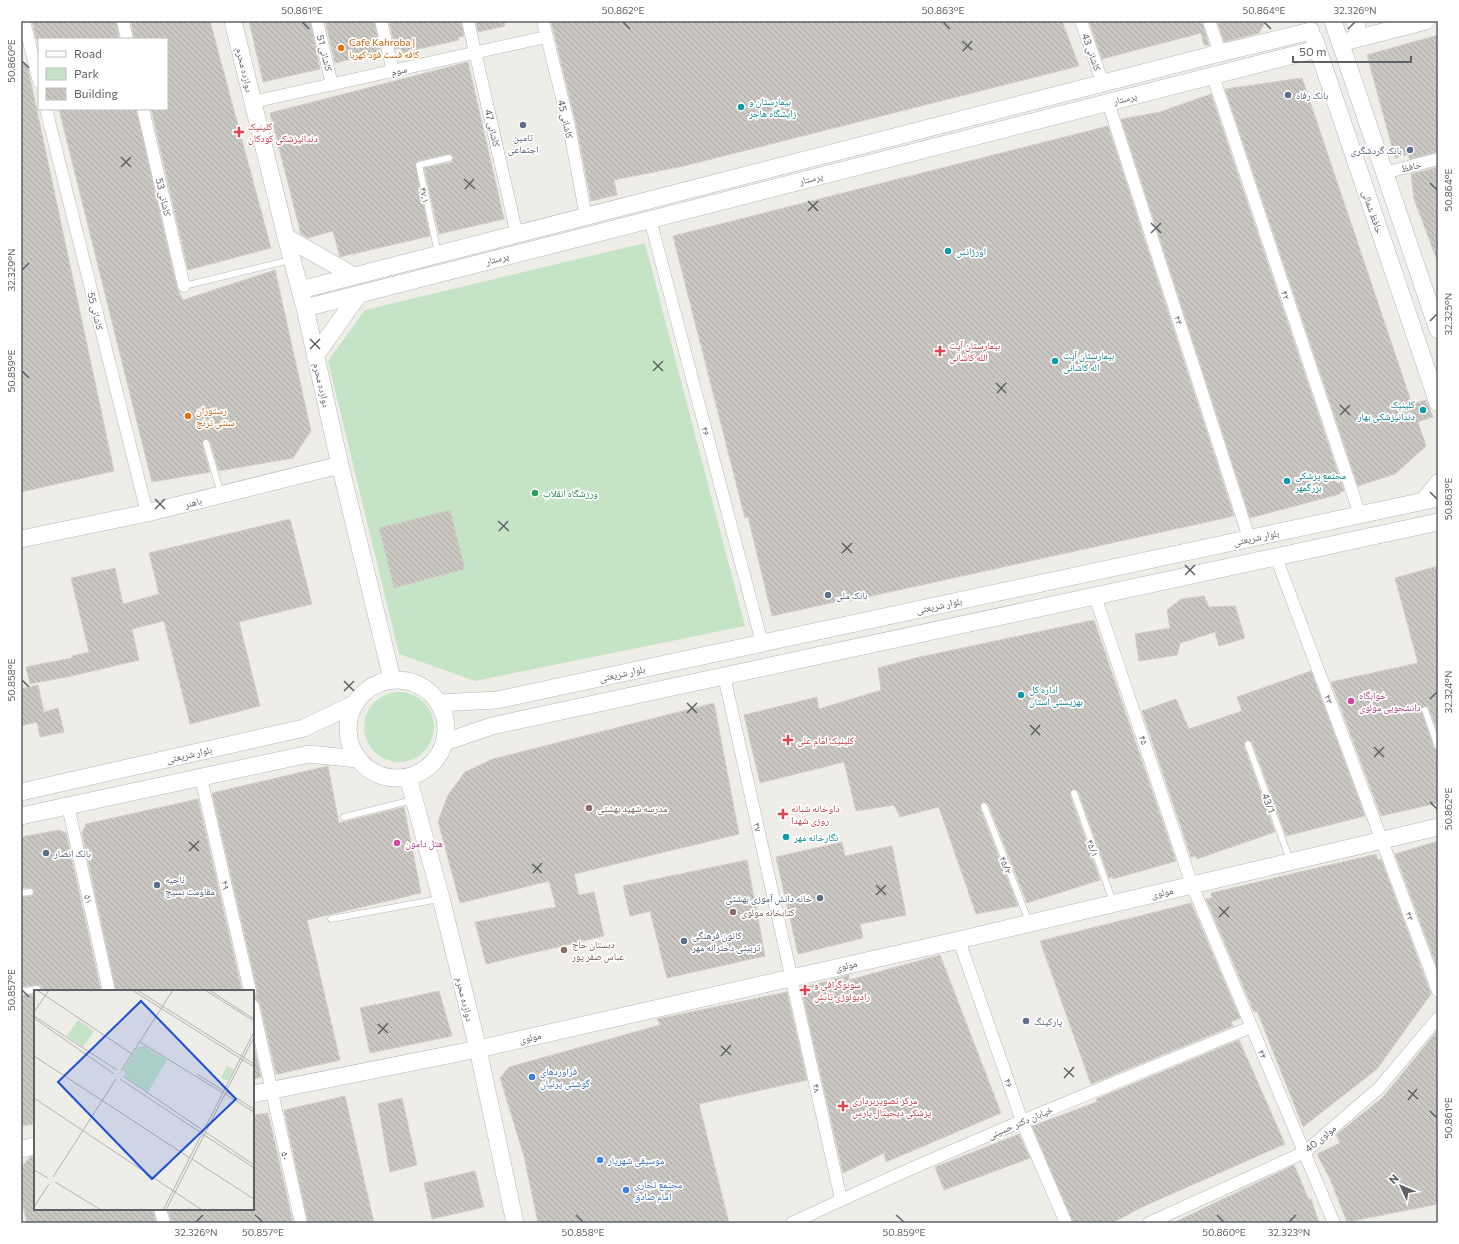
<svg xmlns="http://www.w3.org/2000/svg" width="1459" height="1244" viewBox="0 0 1459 1244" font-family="Commissioner,'Noto Naskh Arabic',sans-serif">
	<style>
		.green { fill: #c5e4c6 }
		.building { fill: url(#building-back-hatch); stroke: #d3cfc5 }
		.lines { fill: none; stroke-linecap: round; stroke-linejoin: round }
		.lane-casing { stroke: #b4b6ba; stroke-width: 7 }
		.street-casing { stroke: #b4b6ba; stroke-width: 13 }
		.secondary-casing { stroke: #b3b5ba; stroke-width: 18 }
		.lane { stroke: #fff; stroke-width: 6 }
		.street { stroke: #fff; stroke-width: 12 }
		.secondary { stroke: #fff; stroke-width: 17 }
		.ticks { fill: none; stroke: #5e6166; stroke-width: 1.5 }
		.food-dot { fill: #e8710a; stroke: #fff; stroke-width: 1.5 }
		.service-dot { fill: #5c6f8a; stroke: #fff; stroke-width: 1.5 }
		.culture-dot { fill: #0f9aa8; stroke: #fff; stroke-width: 1.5 }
		.health-dot { fill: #e0444e; stroke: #fff; stroke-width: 1.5 }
		.leisure-dot { fill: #2e9e5b; stroke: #fff; stroke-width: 1.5 }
		.hotel-dot { fill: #d1479c; stroke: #fff; stroke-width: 1.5 }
		.education-dot { fill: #8d6e63; stroke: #fff; stroke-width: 1.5 }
		.shop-dot { fill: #3f7fe0; stroke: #fff; stroke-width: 1.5 }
		.labels { text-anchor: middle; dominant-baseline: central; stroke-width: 3.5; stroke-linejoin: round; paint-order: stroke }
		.food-label { font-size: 10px; fill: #c56008; stroke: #fff; text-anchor: start }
		.street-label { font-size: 10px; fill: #5e6166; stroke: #fff }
		.service-label { font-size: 10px; fill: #4e5e75; stroke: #fff; text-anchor: start }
		.culture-label { font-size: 10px; fill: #0d838f; stroke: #fff; text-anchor: start }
		.health-label { font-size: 10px; fill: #be3a42; stroke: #fff; text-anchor: start }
		.leisure-label { font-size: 10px; fill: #27864d; stroke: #fff; text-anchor: start }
		.hotel-label { font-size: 10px; fill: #b23c85; stroke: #fff; text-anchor: start }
		.education-label { font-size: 10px; fill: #785e54; stroke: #fff; text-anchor: start }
		.shop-label { font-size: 10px; fill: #366cbe; stroke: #fff; text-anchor: start }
		.inset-road { fill: none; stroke: #b1b1af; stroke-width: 1 }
		.view { fill: #1d4ed8; fill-opacity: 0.15; stroke: #1d4ed8; stroke-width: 2 }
		.inset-edge { fill: none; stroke: #5e6166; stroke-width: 2 }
		.neatline { fill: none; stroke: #5e6166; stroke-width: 1.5 }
		.ticks-label { font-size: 10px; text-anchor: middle; fill: #5e6166 }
	</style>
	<defs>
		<pattern id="building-back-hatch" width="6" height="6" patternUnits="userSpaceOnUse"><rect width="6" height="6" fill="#cbc8c4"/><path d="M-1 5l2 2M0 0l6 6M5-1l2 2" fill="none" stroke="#a8a6a3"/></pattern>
	</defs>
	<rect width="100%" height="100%" fill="#efede7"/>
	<path class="green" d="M645,243L745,626L475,681L399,654L328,361L365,310Z
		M364 727a35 35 0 1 1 70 0a35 35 0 1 1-70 0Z"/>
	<path class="building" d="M32,21H116L119,39H36Z
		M131,21H210L271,248L188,270L151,109H167V39H134Z
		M249,21H310L320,69L263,82Z
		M325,21H374L381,52L335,63Z
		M389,21H461L464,36L458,37L459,40L401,53L400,48L395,49Z
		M476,21H504L505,26L478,32Z
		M551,21H1062L1079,66L684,166L614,180L617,195L591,201L576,124Z
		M1089,21H1202L1209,45H1204L1201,33L1102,59Z
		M1217,21H1266L1259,33L1224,42Z
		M1438,35V152L1409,159V154L1395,158L1367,55Z
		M468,62L504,219L439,234L424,168L452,162L453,157L448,154L418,161L415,164L430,236L340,257L333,231L308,238L301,234L270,113Z
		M27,64L114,471L21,492V65Z
		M1302,78L1412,404L1426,400L1433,417L1418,422L1426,446L1395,474L1358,486L1225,89Z
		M1211,94L1344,491L1340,492V494L1250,518L1121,119L1160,112Z
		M59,109H136L177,288L183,300L275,270L311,431L293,458L219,471L210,442L205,439L202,444L210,472L152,482Z
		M1108,126L1234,516L849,601L848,599L772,616L748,517L745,518L673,236Z
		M1438,167V259L1437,260L1414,199L1411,174Z
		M450,510L465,569L394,588L379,528Z
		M290,519L312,604L239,622L260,706L190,724L164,621L132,629L139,660L76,675L30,684L26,667L72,658V656L89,652L71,578L115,568L123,604L159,594L149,553Z
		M1438,566V733L1428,707L1424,706L1421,710L1434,748L1438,751V803L1381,816L1331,682L1418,663L1395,578Z
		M1204,596L1209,607L1235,606L1245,638L1219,646L1215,632L1180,643L1177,655L1139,661L1135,634L1170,628L1167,610L1181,599Z
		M1094,620L1176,861L1113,879L1112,877L1109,878L1078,791L1073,789L1070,795L1100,880L1027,903L988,804L983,802L980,808L1018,906L976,914L939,807L900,817L894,805L856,811L844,762L760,783L744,715L817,697L819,709L881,690L878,668L915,658Z
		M1311,671L1365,816L1286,836L1252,742L1247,740L1244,746L1275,832L1197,859L1196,856L1191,857L1142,711L1176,699L1189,729L1242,711L1237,697Z
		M38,685L44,712L58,708L64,732L40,737L37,722L21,726V689Z
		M714,703L739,834L574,874L579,895L594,892L604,936L486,964L475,922L556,907L549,881L460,903L438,821L448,795L465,772L493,759Z
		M328,766L339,823L404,807L421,893L307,920L340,1060L278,1074H276L260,1004L258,1001L253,999L257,994V989L212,793Z
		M198,799L242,991H116L82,833L86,824Z
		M59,830L66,833L101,991H41V986L37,985L21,987V897L32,896L34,892L31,888H21V837Z
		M1438,841V970L1395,854Z
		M842,842L845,856L892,846L906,915L860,924L863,938L798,954L776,857Z
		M1376,854L1378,860L1381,859L1431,994L1377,1069L1303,1127L1257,1011L1254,1012L1206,899L1212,898L1211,893Z
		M747,860L765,956L667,978L650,911L630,916L623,886Z
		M1191,903L1240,1018L1231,1022L1233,1026L1091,1084L1040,941Z
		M940,955L1001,1113L886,1162L884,1153L843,1173L801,988L849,975V980Z
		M439,991L452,1036L370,1053L360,1008Z
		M787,992L807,1080L699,1104L729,1223H538L524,1156L500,1078L509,1067L660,1025L657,1019Z
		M35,994V1124L21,1126V996Z
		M1438,1030V1204L1347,1222L1330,1179L1317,1154L1340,1143L1336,1135L1383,1097Z
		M1239,1040L1285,1144L1142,1207L1112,1223H1073L1032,1126L1097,1102L1096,1099Z
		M253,1041L261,1077L253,1079Z
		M345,1096L374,1223H308L284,1110Z
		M402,1098L417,1165L390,1172L378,1104Z
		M268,1113L293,1223H171L168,1209H253V1115Z
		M1019,1134L1030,1158L944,1190L935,1167Z
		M35,1156V1209H153L156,1223H27L21,1197V1168L30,1157Z
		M1294,1165L1309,1200L1311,1199L1319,1223H1173Z
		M475,1171L484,1207L432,1219L424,1183Z"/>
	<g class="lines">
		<defs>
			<path id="lane" d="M438,253L419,165L449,158
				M184,286L290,260
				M206,443L221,494
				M1425,710L1438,747
				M1248,744L1290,860
				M1074,793L1113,902
				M984,806L1029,922
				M344,817L413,800
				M21,893L30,892
				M331,919L439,899
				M21,992L37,989"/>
			<path id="street" d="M24,21L39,82
				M123,21L127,39
				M317,21L332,85
				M381,21L393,71
				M468,21L517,235
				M543,21L569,126L586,217
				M1081,21L1103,84
				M1209,21L1220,53
				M1213,76L1360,515
				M252,102L546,37
				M1108,102L1249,538
				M46,109L147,513
				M143,109L184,286
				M1384,173L1438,159
				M650,219L762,643
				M1276,557L1438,991
				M1095,596L1192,885L1334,1223
				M724,676L841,1199
				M201,778L250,991
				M68,806L109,991
				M959,940L1022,1121L1066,1223
				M253,1006L301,1223
				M160,1209L164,1223
				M792,1223C942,1152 1097,1090 1251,1027
				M1149,1223L1305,1152L1379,1088L1438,1018"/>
			<path id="secondary" d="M233,21L286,237L305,308L340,465L392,679
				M1333,21L1438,330
				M1355,21L1360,38
				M1314,38L1438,403
				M1340,43L1426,21
				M286,237L354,276
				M300,290L1220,53L1311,31
				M305,308L1317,49
				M315,356L359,294
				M1424,501L1438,483
				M21,539L147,513L340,465
				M348 729a49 49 0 1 1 98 0a49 49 0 1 1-98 0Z
				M439,703L497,700L1438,498
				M445,742L492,726L1438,522
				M408,777L441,898L478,1049L515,1223
				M21,792L304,728L354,704
				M21,816L309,754L358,759
				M253,1094L478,1049L959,940L1438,827
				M21,1149L35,1146"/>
		</defs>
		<use href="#lane" class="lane-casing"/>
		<use href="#street" class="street-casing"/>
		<use href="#secondary" class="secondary-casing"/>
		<use href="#lane" class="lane"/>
		<use href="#street" class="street"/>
		<use href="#secondary" class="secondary"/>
	</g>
	<path class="ticks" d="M302,22L309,29M623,22L630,29M943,22L950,29M1264,22L1271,29M1348,29L1355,22M962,41L972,50M963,51L972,41M22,61L29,68M121,157L131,167M121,167L131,157M464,179L475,189M1430,183L1437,190M465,189L474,179M808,201L818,211M808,211L818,201M1151,223L1161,233M1151,233L1161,223M22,270L29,263M1430,321L1437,314M310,339L320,349M310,349L320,339M653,361L663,371M22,371L29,378M653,371L663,361M996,383L1006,393M997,393L1006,383M1340,405L1350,415M1340,415L1350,405M1430,492L1437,499M155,499L165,509M155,509L165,499M498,521L509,531M499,531L508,521M842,543L852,553M842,553L852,543M1185,565L1195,575M1185,575L1195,565M22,680L29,687M344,681L354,691M344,691L354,681M1430,699L1437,692M687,703L697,713M687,713L697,703M1030,725L1040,735M1031,735L1040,725M1374,747L1384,757M1374,757L1384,747M1430,802L1437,809M189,842L199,851M189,851L199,841M532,864L542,873M533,873L542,863M876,885L886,895M876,895L886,885M1219,907L1229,917M1219,917L1229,907M22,990L29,997M378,1024L388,1033M378,1034L388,1023M721,1046L731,1055M721,1056L731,1045M1064,1068L1074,1077M1064,1078L1074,1067M1408,1090L1418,1099M1408,1100L1417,1089M1430,1111L1437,1118M255,1215L263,1222M576,1215L583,1222M896,1215L904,1222M1217,1215L1224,1222M196,1222L203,1215M1289,1222L1296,1215"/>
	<g class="food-dot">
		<circle cx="341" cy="48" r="4"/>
		<circle cx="188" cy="416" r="4"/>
	</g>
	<g class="service-dot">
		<circle cx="1288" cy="95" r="4"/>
		<circle cx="523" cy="125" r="4"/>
		<circle cx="1410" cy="150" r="4"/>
		<circle cx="828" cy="595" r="4"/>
		<circle cx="46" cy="853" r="4"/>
		<circle cx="157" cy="885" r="4"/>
		<circle cx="820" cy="898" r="4"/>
		<circle cx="684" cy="941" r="4"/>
		<circle cx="1026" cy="1021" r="4"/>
	</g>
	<g class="culture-dot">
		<circle cx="741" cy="107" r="4"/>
		<circle cx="948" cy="251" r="4"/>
		<circle cx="1055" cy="361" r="4"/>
		<circle cx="1423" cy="410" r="4"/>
		<circle cx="1287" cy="481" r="4"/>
		<circle cx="1021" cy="695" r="4"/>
		<circle cx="786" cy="837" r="4"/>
	</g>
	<g class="health-dot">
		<path d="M237 126h4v4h4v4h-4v4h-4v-4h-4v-4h4z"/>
		<path d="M938 345h4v4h4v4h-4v4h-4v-4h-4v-4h4z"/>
		<path d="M786 734h4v4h4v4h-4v4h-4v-4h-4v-4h4z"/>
		<path d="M781 808h4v4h4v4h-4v4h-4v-4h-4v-4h4z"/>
		<path d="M803 984h4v4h4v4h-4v4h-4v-4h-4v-4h4z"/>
		<path d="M841 1100h4v4h4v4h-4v4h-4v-4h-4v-4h4z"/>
	</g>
	<circle class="leisure-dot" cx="535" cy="493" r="4"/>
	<g class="hotel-dot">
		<circle cx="1351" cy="701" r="4"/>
		<circle cx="397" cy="843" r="4"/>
	</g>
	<g class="education-dot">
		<circle cx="589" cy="808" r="4"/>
		<circle cx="733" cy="912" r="4"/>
		<circle cx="564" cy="950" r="4"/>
	</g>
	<g class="shop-dot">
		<circle cx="532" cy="1077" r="4"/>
		<circle cx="600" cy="1160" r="4"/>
		<circle cx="626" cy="1190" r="4"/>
	</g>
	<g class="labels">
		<g class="food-label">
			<text x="349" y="42">Cafe Kahroba |<tspan x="349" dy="12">کافه فست فود کهربا</tspan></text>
			<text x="196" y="410">رستوران<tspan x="196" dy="12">سنتی ترنج</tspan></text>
		</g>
		<g class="street-label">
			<text transform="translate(1092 52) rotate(71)">کاشانی 43</text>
			<text transform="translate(325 53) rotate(76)">کاشانی 51</text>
			<text transform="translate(245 70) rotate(77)">دوازده محرم</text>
			<text transform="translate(399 70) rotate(-13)">سوم</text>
			<text transform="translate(1125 98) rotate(-14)">پرستار</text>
			<text transform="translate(566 119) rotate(77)">کاشانی 45</text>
			<text transform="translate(493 128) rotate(77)">کاشانی 47</text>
			<text transform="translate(1411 166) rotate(-14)">حافظ</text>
			<text transform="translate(811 178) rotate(-14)">پرستار</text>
			<text transform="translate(425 195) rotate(78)">۴۷.۱</text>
			<text transform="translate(164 197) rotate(77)">کاشانی 53</text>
			<text transform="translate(1373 212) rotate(71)">حافظ شمالی</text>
			<text transform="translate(497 258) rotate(-15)">پرستار</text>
			<text transform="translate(1286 295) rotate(71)">۴۲</text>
			<text transform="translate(96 311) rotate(76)">کاشانی 55</text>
			<text transform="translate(1179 320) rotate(72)">۴۴</text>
			<text transform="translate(322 385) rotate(77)">دوازده محرم</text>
			<text transform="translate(706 431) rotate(75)">۴۶</text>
			<text transform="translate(193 502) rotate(-14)">باهنر</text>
			<text transform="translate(1256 537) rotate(-12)">بلوار شریعتی</text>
			<text transform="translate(939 605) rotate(-12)">بلوار شریعتی</text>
			<text transform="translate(622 673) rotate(-12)">بلوار شریعتی</text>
			<text transform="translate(1329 699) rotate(69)">۴۳</text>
			<text transform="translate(1144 740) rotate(71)">۴۵</text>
			<text transform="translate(189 754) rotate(-13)">بلوار شریعتی</text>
			<text transform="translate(1269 803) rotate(70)">43/1</text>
			<text transform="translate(758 827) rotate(77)">۴۷</text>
			<text transform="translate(1093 848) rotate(70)">۴۵/۱</text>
			<text transform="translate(1006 865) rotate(69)">۴۵/۲</text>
			<text transform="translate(226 885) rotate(77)">۴۹</text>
			<text transform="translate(1162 892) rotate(-13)">مولوی</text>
			<text transform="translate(89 899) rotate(77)">۵۱</text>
			<text transform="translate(1410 916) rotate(70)">۴۲</text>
			<text transform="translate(846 965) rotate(-13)">مولوی</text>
			<text transform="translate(465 999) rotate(76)">دوازده محرم</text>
			<text transform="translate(530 1037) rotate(-13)">مولوی</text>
			<text transform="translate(1263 1054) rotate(67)">۴۴</text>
			<text transform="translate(1009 1083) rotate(71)">۴۶</text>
			<text transform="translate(817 1088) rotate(78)">۴۸</text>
			<text transform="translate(1020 1122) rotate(-23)">خیابان دکتر حسینی</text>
			<text transform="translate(1320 1138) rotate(-40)">مولوی 40</text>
			<text transform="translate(286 1156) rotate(78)">۵۰</text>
		</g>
		<g class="service-label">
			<text x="1296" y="95">بانک رفاه</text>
			<text x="523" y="137" text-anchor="middle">تامین<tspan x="523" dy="12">اجتماعی</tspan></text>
			<text x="1402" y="150" text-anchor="end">بانک گردشگری</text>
			<text x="836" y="595">بانک ملی</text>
			<text x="54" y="853">بانک انصار</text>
			<text x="165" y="879">ناحیه<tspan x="165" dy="12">مقاومت بسیج</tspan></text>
			<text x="812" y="898" text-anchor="end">خانه دانش آموزی بهشتی</text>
			<text x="692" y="935">کانون فرهنگی<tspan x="692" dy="12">تربیتی دخترانه مهر</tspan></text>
			<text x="1034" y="1021">پارکینگ</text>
		</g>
		<g class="culture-label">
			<text x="749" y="101">بیمارستان و<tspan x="749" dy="12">زایشگاه هاجر</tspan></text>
			<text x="956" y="251">اورژانس</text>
			<text x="1063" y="355">بیمارستان آیت<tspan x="1063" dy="12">اله کاشانی</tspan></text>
			<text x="1415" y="404" text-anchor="end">کلینیک<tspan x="1415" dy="12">دندانپزشکی بهار</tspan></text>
			<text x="1295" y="475">مجتمع پزشکی<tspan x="1295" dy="12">بزرگمهر</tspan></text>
			<text x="1029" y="689">اداره کل<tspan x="1029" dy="12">بهزیستی استان</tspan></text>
			<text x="794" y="837">نگارخانه مهر</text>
		</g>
		<g class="health-label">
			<text x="248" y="126">کلینیک<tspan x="248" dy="12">دندانپزشکی کودکان</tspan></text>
			<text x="949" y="345">بیمارستان آیت<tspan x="949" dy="12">الله کاشانی</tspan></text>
			<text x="797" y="740">کلینیک امام علی</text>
			<text x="791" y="808">داوخانه شبانه<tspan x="791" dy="12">روزی شهدا</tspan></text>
			<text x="814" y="984">سونوگرافی و<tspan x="814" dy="12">رادیولوژی تابش</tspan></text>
			<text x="852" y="1100">مرکز تصویربرداری<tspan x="852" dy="12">پزشکی دیجیتال پارس</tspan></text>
		</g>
		<g class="leisure-label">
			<text x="543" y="493">ورزشگاه انقلاب</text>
		</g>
		<g class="hotel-label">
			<text x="1359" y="695">خوابگاه<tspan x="1359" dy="12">دانشجویی مولوی</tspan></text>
			<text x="405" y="843">هتل دامون</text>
		</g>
		<g class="education-label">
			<text x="597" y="808">مدرسه شهید بهشتی</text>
			<text x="741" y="912">کتابخانه مولوی</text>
			<text x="572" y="944">دبستان حاج<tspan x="572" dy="12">عباس صفر پور</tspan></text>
		</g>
		<g class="shop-label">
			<text x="540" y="1071">فراوردهای<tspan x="540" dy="12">گوشتی پرنیان</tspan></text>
			<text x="608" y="1160">موسیقی شهریار</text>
			<text x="634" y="1184">مجتمع تجاری<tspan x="634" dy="12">امام صادق</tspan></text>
		</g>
	</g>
	<g transform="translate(34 990)">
		<rect width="220" height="220" fill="#efede7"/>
		<path d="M44,30L60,41L49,57L33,46ZM110,56L133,70L114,102L92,87L89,80L104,57ZM193,76L200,79L194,91L187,88Z" fill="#c5e4c6"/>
		<path class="inset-road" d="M3,0L98,64M98,0L220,77M103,0L220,74M171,0L220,31M175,0L220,29M0,22L15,0M0,26L83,80M0,28L80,84M106,52L189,103M0,66L156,168M87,81L139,0M163,84L190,101M89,86L220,175M86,89L220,178M192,102L220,119M191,104L220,122M0,108L168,220M158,169L220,209M0,180L14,188M19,187L82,89M21,192L67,220M0,217L15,194M129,220L220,42M132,220L220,47"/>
		<path class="view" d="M107,11L202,109L118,189L24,92Z"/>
		<rect width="220" height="220" class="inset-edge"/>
	</g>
	<rect width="1459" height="1244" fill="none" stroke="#ffffff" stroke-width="44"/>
	<rect x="38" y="38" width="130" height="72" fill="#ffffff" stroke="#bfc0c2"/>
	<rect x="46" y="51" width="20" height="6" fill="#ffffff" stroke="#bfc0c2"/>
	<text x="74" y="58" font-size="12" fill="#5e6166">Road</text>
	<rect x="46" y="68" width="20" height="12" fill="#c5e4c6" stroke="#bfc0c2"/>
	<text x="74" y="78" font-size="12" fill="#5e6166">Park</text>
	<rect x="46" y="88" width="20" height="12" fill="url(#building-back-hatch)" stroke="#bfc0c2"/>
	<text x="74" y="98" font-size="12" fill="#5e6166">Building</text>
	<g transform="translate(1401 1186) rotate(314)" stroke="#ffffff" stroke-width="3" paint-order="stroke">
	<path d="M0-3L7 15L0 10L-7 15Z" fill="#5e6166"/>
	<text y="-6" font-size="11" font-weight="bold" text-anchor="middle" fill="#5e6166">N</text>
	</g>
	<path d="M1293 56v6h118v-6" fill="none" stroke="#5e6166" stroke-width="2"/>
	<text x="1299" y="56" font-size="12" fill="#5e6166" stroke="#ffffff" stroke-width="3" paint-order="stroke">50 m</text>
	<rect x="22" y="22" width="1415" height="1200" class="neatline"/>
	<g class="ticks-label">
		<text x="302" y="14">50.861°E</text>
		<text x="623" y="14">50.862°E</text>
		<text x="943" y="14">50.863°E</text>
		<text x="1264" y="14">50.864°E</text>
		<text x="1355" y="14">32.326°N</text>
		<text transform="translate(11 61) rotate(-90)" y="4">50.860°E</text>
		<text transform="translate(1448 190) rotate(-90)" y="4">50.864°E</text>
		<text transform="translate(11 270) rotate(-90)" y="4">32.329°N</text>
		<text transform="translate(1448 314) rotate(-90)" y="4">32.325°N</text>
		<text transform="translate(11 371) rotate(-90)" y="4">50.859°E</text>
		<text transform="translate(1448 499) rotate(-90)" y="4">50.863°E</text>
		<text transform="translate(11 680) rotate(-90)" y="4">50.858°E</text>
		<text transform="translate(1448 692) rotate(-90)" y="4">32.324°N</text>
		<text transform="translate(1448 809) rotate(-90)" y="4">50.862°E</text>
		<text transform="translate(11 990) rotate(-90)" y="4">50.857°E</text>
		<text transform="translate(1448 1118) rotate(-90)" y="4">50.861°E</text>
		<text x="196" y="1236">32.326°N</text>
		<text x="263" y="1236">50.857°E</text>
		<text x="583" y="1236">50.858°E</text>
		<text x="904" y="1236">50.859°E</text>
		<text x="1224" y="1236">50.860°E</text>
		<text x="1289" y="1236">32.323°N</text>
	</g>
</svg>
